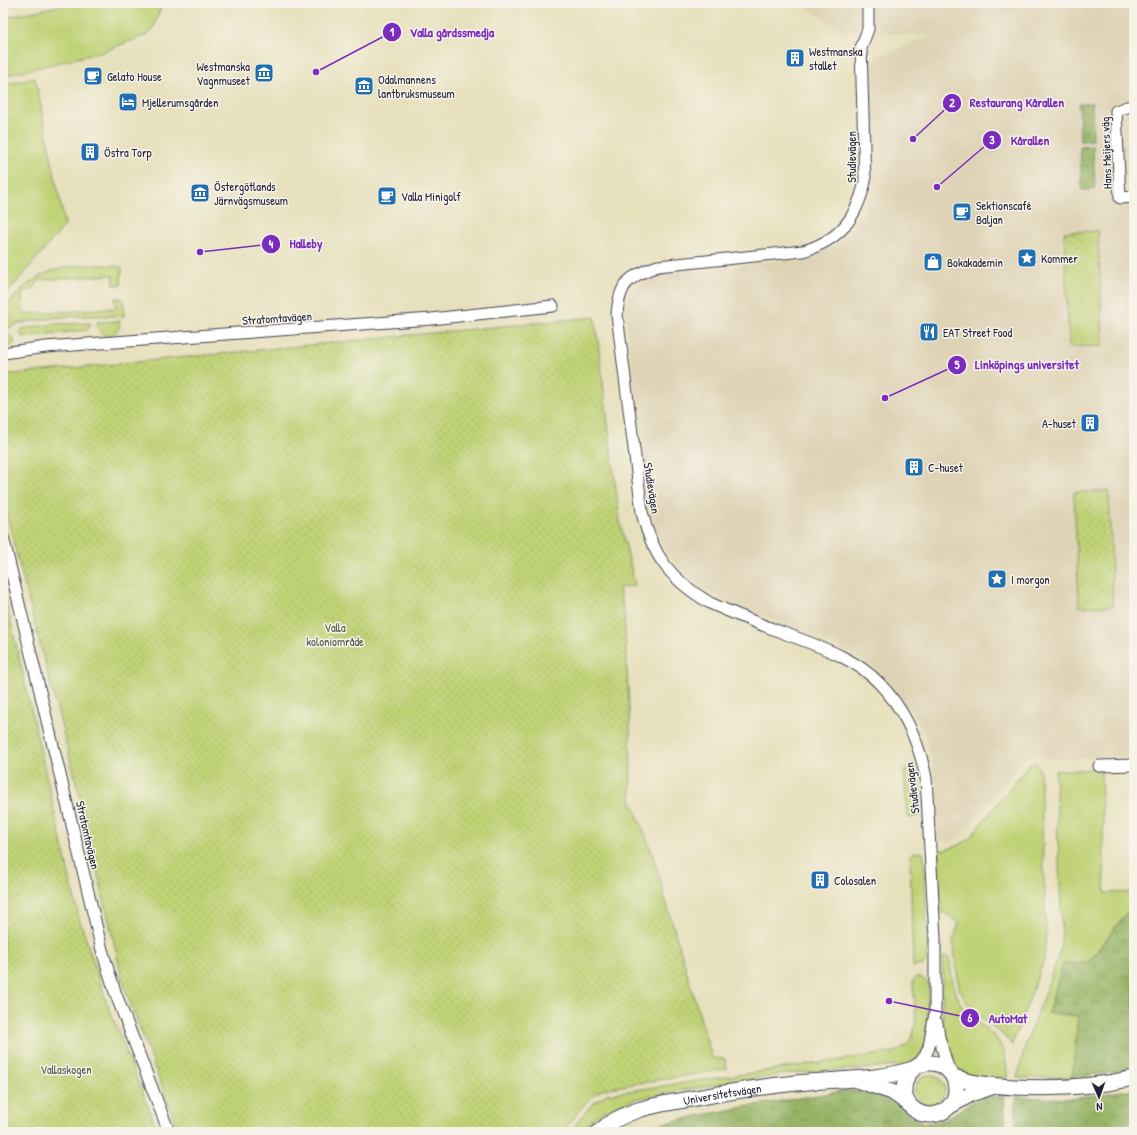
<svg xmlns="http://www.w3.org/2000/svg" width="1137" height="1135" viewBox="0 0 1137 1135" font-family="'Patrick Hand',sans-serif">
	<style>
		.built { fill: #ded3b5 }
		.grass { fill: #bfd275; stroke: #707a58 }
		.forest { fill: url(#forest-crowns); stroke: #5c6b50 }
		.park { fill: url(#park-dots); stroke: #707a58 }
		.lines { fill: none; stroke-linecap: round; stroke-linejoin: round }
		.street-casing { stroke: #3f3e4e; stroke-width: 13 }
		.secondary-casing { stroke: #3f3e4e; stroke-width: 17 }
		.street { stroke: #fff; stroke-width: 11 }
		.secondary { stroke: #fff; stroke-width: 15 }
		.labels { text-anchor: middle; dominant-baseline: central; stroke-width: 3; stroke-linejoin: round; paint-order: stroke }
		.poi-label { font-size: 12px; fill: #22223b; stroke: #f7f3e8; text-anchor: start }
		.street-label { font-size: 12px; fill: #22223b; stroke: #f7f3e8 }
		.park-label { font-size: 12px; fill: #51574c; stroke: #f7f3e8 }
		.leader { fill: none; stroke: #7b2cbf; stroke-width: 1.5 }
		.callout-dot { fill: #7b2cbf; stroke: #f7f3e8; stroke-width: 1.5 }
		.mark-label { font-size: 12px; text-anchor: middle; font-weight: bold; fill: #fff }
		.callout-label { font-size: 13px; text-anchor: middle; font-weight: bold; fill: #7b2cbf; stroke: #f7f3e8; stroke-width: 3; stroke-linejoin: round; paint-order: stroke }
	</style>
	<defs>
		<pattern id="forest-crowns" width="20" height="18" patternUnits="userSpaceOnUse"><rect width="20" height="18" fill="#97b466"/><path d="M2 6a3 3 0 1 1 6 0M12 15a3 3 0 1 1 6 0" fill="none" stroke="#7b9255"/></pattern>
		<pattern id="park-dots" width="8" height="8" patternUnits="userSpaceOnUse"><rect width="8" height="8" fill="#bfd275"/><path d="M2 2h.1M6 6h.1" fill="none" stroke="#a4b466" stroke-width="1.8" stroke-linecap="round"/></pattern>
	</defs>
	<rect width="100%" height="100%" fill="#f7f3e8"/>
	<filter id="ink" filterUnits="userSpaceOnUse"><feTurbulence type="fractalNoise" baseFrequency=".025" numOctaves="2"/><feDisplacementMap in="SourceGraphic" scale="8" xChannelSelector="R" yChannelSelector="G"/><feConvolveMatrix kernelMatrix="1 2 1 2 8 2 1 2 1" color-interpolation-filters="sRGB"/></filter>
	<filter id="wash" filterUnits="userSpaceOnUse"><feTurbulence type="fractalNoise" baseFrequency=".012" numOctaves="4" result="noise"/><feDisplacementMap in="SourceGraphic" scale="16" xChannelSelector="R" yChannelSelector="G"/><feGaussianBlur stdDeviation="0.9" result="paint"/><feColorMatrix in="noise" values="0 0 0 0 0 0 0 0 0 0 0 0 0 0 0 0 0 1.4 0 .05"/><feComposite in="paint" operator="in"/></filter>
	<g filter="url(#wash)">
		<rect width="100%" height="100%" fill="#e6e0bc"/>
		<path class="built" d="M800,3H1134V756L1056,759L1034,755L1026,757L961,836L952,841L938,842L936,792L932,760L925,735L913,713L885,677L870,666L833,644L776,620L732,605L695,583L680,570L667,553L656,530L651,513L626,329V307L629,295L638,284L651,277L677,271L806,258L836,245L849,233L860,219L867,206L873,186L868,60L932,35L845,32Z"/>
		<path class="grass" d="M73,3H164L158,14L153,30L146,35L102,52L3,76V18Z
			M35,78L65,225L3,298V85Z
			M82,265H105L122,267L121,285H114L113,275L40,280L33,289L22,292L23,314L116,308L115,298H121L124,303V316H68L20,323L3,330V310C27,281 43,269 82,265Z
			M120,321L119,329L113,335L108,337L100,333L97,324V322Z
			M90,323V327L87,330L22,337L20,333L22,329L53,324Z
			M9,336L14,339V343L11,346L3,347V338Z
			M1034,763L1038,766L1040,771L1046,930L1044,960L1012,1045L1003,1035L975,1012L966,1001L959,988L953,941L959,923L945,913H941L938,851C950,849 959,846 969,839L1029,765Z
			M915,766L919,784L921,815L919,816L909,818L907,814L904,770Z
			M1093,769L1101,772L1105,893L1134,892V903L1049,1013L1078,1016L1072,1077L1017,1078L1026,1043L1059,955L1062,934L1055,771Z
			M919,852L923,853L924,856L928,959L923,965L913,967L910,855L912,853Z
			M943,957H949C952,977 953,994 965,1011C970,1019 979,1023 986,1029C1004,1043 1007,1056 1007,1078C995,1077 975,1078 964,1073C936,1061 943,983 943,957Z
			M916,977C923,977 925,979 929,985L927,1037L924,1050L915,1061L909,1064L879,1068L793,1073L719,1084L635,1099L606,1110L592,1119L581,1132H570L592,1104L607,1094L895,1052C924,1042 914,1007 913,983L914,979Z
			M915 1090a15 15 0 1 1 30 0a15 15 0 1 1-30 0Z
			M659,1124L654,1132H633L638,1129Z"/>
		<path class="forest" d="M1092,103L1093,140L1080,141L1079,104Z
			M1093,146L1095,189L1082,190L1080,147Z
			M1134,903V1068L1108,1073L1072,1077L1078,1016L1048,1013L1063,963H1088Z
			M1134,1089V1132H1016V1097L1072,1099Z
			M843,1091C857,1091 875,1090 888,1097C905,1105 909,1123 931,1123C947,1122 960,1108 974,1101C984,1097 993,1096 1004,1096L1006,1132H654L659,1124L738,1108Z"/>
		<path class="park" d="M1098,231L1103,346L1069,347L1064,232Z
			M595,317L620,522L635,585L619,588L624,614L630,725L631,799L651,850L712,1058L725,1059L727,1069L603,1089C586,1098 575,1117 563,1132H179L124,986L80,797L3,502V375Z
			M1109,491L1113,606L1079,607L1074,492Z
			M3,588L79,918L107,1003L158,1132H3Z"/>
	</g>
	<g filter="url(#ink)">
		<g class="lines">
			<defs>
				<path id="street" d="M868,3V29L861,48L865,182C856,219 840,240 803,251L658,266C629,276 619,283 617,315L642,512C652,556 671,580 710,603C734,614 757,623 781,632C815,645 855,657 880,684C906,711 919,742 926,778L935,937V1013L929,1047L925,1056L917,1066
					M1134,106L1127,107L1116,111L1120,198L1134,197
					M3,353L46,347L431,319L553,306
					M3,537L102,950L115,992L169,1132
					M1099,766L1134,765
					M937,1023L939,1037L949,1071"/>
				<g id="secondary">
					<circle cx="930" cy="1089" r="26"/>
					<path d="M954,1077C973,1084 994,1086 1015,1087C1055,1089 1094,1087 1134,1078"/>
					<path d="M859,1081L892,1092L908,1103"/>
					<path d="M950,1106L971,1094L992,1087"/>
					<path id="s1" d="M599,1132C622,1110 655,1105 685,1100C722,1093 759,1087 796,1083C835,1079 876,1081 913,1069"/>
				</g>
			</defs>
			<use href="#street" class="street-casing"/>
			<use href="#secondary" class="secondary-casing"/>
			<use href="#street" class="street"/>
			<use href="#secondary" class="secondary"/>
		</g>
	</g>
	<defs>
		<symbol id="building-square" viewBox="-11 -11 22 22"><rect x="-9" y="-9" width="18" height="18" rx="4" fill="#1f6fb2" stroke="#f7f3e8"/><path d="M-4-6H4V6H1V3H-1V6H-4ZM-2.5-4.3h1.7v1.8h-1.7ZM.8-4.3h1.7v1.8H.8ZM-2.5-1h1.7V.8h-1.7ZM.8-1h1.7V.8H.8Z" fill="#fff"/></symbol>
		<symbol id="museum-square" viewBox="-11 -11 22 22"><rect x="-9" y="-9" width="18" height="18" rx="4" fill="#1f6fb2" stroke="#f7f3e8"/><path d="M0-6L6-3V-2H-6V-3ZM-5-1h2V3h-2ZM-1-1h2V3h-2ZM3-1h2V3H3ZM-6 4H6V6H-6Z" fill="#fff"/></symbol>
		<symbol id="cafe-square" viewBox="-11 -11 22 22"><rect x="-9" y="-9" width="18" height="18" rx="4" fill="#1f6fb2" stroke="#f7f3e8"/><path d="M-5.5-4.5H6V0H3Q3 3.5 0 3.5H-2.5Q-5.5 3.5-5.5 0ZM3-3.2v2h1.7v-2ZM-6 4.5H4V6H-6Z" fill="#fff"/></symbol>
		<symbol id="hotel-square" viewBox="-11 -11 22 22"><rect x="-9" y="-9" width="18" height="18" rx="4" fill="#1f6fb2" stroke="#f7f3e8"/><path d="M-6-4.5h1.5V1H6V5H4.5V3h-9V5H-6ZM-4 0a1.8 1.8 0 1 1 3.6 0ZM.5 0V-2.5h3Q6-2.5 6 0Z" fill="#fff"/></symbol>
		<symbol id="sight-square" viewBox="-11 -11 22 22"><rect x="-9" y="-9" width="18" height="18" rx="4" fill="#1f6fb2" stroke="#f7f3e8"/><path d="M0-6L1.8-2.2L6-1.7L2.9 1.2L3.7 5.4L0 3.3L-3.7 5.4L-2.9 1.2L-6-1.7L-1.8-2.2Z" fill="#fff"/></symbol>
		<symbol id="shop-square" viewBox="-11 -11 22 22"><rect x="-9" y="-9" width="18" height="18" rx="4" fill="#1f6fb2" stroke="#f7f3e8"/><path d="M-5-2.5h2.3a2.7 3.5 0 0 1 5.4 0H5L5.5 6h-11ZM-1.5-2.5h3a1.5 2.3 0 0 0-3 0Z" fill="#fff"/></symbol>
		<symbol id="restaurant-square" viewBox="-11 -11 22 22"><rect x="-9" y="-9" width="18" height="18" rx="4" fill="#1f6fb2" stroke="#f7f3e8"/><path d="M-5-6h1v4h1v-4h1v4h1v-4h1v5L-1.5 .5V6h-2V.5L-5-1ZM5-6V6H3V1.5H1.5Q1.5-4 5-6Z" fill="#fff"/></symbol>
	</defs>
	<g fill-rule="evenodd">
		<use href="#building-square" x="784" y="47" width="22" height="22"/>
		<use href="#museum-square" x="253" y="62" width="22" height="22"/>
		<use href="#cafe-square" x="82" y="65" width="22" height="22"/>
		<use href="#museum-square" x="353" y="75" width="22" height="22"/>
		<use href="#hotel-square" x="117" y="91" width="22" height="22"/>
		<use href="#building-square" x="79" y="141" width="22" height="22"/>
		<use href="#museum-square" x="189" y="182" width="22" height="22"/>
		<use href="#cafe-square" x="376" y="185" width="22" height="22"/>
		<use href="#cafe-square" x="951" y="201" width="22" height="22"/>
		<use href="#sight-square" x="1016" y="247" width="22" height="22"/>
		<use href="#shop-square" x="922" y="251" width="22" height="22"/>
		<use href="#restaurant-square" x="918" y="321" width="22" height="22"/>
		<use href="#building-square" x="1079" y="412" width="22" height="22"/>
		<use href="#building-square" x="903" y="456" width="22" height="22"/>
		<use href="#sight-square" x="986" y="568" width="22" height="22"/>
		<use href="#building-square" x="809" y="869" width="22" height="22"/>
	</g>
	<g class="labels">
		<g class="poi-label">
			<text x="809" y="51">Westmanska<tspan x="809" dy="14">stallet</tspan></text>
			<text x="250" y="66" text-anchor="end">Westmanska<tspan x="250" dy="14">Vagnmuseet</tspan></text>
			<text x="107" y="76">Gelato House</text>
			<text x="378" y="79">Odalmannens<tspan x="378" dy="14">lantbruksmuseum</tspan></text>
			<text x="142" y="102">Mjellerumsgården</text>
			<text x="104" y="152">Östra Torp</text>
			<text x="214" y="186">Östergötlands<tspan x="214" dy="14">Järnvägsmuseum</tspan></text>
			<text x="401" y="196">Valla Minigolf</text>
			<text x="976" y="205">Sektionscafé<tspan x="976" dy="14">Baljan</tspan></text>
			<text x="1041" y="258">Kommer</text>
			<text x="947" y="262">Bokakademin</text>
			<text x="943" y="332">EAT Street Food</text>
			<text x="1076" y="423" text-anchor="end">A-huset</text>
			<text x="928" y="467">C-huset</text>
			<text x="1011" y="579">I morgon</text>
			<text x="834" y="880">Colosalen</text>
		</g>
		<g class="street-label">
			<text transform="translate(1106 153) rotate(-92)">Hans Meijers väg</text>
			<text transform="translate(851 157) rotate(-90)">Studievägen</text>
			<text transform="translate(277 318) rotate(-4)">Stratomtavägen</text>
			<text transform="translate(652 488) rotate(81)">Studievägen</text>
			<text transform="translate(912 788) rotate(-97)">Studievägen</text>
			<text transform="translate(88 835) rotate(77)">Stratomtavägen</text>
			<text stroke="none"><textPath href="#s1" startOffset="131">Universitetsvägen</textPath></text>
		</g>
		<g class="park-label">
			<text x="335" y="627">Valla<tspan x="335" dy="14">koloniområde</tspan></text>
			<text x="66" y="1069">Vallaskogen</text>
		</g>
	</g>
	<path class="leader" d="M316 72L392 32M913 139L952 103M937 187L992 140M200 252L271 244M885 398L957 365M889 1001L970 1018"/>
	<g class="callout-dot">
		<circle cx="316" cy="72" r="4"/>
		<circle cx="913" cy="139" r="4"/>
		<circle cx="937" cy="187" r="4"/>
		<circle cx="200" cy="252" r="4"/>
		<circle cx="885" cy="398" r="4"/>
		<circle cx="889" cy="1001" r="4"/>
		<circle cx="392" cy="32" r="10"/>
		<circle cx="952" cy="103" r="10"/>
		<circle cx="992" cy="140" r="10"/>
		<circle cx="271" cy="244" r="10"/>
		<circle cx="957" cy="365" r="10"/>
		<circle cx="970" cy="1018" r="10"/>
	</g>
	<g class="mark-label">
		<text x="392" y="36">1</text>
		<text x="952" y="107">2</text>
		<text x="992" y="144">3</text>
		<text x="271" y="248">4</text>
		<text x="957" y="369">5</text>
		<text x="970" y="1022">6</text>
	</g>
	<g class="callout-label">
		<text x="452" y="37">Valla gårdssmedja</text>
		<text x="1017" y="107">Restaurang Kårallen</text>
		<text x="1030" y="145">Kårallen</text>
		<text x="306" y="248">Halleby</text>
		<text x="1027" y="369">Linköpings universitet</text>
		<text x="1008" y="1023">AutoMat</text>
	</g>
	<rect width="1137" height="1135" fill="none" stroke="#f7f3e8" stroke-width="16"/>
	<g transform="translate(1099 1097) rotate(178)" stroke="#f7f3e8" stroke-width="3" paint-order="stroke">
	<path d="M0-3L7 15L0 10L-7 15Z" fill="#22223b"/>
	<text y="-6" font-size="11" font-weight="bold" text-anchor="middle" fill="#22223b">N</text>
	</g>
</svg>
